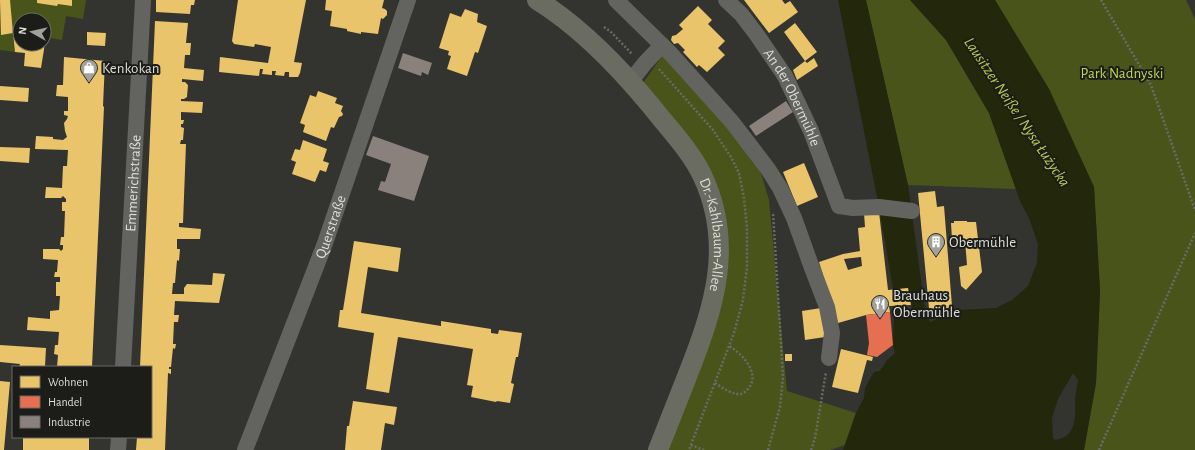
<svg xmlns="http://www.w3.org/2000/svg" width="1195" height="450" viewBox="0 0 1195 450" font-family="'Alegreya Sans',sans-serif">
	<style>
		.green { fill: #49541b }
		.water { fill: #23270c; fill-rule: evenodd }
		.homes { fill: #e9c46a; fill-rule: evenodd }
		.shops { fill: #e76f51 }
		.industry { fill: #8a817c }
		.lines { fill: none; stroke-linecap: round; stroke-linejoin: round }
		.path { stroke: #6a6b67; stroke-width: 2.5; stroke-dasharray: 2 2; stroke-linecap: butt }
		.minor { stroke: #636460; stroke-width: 16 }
		.major { stroke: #6a6c61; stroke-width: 20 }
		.labels { text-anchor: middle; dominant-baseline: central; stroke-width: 4; stroke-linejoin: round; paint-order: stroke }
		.poi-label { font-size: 15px; fill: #dcded8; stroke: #1c1d19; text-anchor: start }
		.park-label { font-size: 15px; fill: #bdd657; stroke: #1c1d19 }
		.street-label { font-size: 15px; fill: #dcded8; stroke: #1c1d19 }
		.water-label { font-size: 16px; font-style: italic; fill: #b5cd4d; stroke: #1c1d19 }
	</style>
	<rect width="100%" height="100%" fill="#33342f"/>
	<path class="green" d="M0,0H86L83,19L66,16L62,40L44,37V20H20V34H13L15,52L0,50Z
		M866,0H910L946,40L989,113L1016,189L908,185Z
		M995,0H1186L1195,19V450H1084L1096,383L1100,291L1094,187L1049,89Z
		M665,52L746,148L760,170L769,200L787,391L856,413L845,445L830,450H665L725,232L643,83Z"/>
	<path class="water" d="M838,0H866L908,185L925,309L930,322L959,310L996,308L1012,300L1028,286L1037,263L1038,244L1029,218L1020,201L989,113L946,40L910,0H995L1049,89L1094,187L1100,291L1096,383L1084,450H843L856,413L864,398L865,388L874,372L880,371L887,360L895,353L893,345L894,311L912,309L908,288L893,289L879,207ZM1073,373L1078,380C1077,386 1076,392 1075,399C1075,416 1078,437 1055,440L1053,438L1052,418L1058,399Z"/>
	<path class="homes" d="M0,0H10L13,33L1,35Z
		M37,0H72V6L58,4L57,6L37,3Z
		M156,0H195L194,5H191L190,14L156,12Z
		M238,0H306L294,62L302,63L300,73L298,77H289V72H285L284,76L275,75L276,71H272V75L262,74L263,69H260L259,76L219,72L220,57L268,63L271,47L255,44L254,47L234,44L232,41Z
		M326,0H384L382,8L385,9L387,11V15L383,19L381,18L378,34L361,32V34L347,31V29L330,26L332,11L325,10Z
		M744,0H782L785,4L790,1L798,12L769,33Z
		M698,6L712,20L708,24L725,41L718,48L725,55L707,72L699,65L697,67L683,52L685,50L678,43L674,44L671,40L672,36L676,35L683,29L679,25Z
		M465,9L478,14L477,22L487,26L478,53L475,52L467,76L447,69L451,56L448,55L449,51L439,48L450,13L461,17Z
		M155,21L188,23L186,43H191L190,55H185L184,68L204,70L203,81L182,79V82H185L188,85L187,97L184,99H181V101L203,102L202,113L181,112V120H184L183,124H181V127L184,128L183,140H181L180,144H186L183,223H179V227L201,229L200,239H177V249H180L179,261L177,260L175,283H173L172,294H184V288L187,284L212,285L213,273L225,274L219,303L175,301L174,315H179L178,322H174L173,344H176L175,349L173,348L171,367H169V369H171V374L168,373L165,450H136L137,437H151V367H140Z
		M795,23L817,52L805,61L807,63L814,58L818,66L797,80L793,70L805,61L784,32Z
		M87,32L106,33L105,46L87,45Z
		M13,33L20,34V44H44V37H46L41,68L24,66L25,53L15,52Z
		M64,57L105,61L103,106L104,107L92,367H57L58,355L54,354L55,345H58L59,332L27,330L28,317L50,319V311L59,310L60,296H56V282H60V277H54L55,272H57L58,260L43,259V249H59L61,251L63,249V245H60L61,237H64L65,211H62V202H66V199L63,196L61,198H45L46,187L62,188L63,166H67L68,150L35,149L36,136L53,137V139L63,140L67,137L65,131L64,123L67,119L68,116L64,115V111H68V97L56,96L57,85H63Z
		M0,86L29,88L28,102L0,100Z
		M318,91L337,98L335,103L343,106L341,111L343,114L342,116L339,117L334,128L331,127L326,141L303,132L305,125L300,123L310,95L316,97Z
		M303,140L327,149L323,161L329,163L326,172L320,170L315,182L292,174L296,162L291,160L295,149L300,150Z
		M0,147L30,148L29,163L0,161Z
		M804,163L818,197L797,206L783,172Z
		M935,191L937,207L944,206L952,306L938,313L929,308L918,193Z
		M879,212L888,290L908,288L911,305L889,306L890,312L866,315L838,323L819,262L843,254L860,251L858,228L865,227L864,213ZM861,257L862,266L848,270L844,259Z
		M954,221H967V222H976L982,272L966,290L961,286L959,267L967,265L965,240H952L951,223H954Z
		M354,241L401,248L398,272L368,267L361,313L441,326V321L491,329V333L498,334L499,330L522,333L518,357H516L511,383L514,384L510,403L497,401L496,402L471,397L473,386L467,385L473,349L398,337L389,393L366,389L374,333L338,327L340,310H343Z
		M821,308L825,337L805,340L802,311Z
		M0,345L46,348L45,367H19L20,364L0,362Z
		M841,349L873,357L872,361L867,360L858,393L832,387Z
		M785,354H792V361H785Z
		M0,381L10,382L4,450H0Z
		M353,401L397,407L394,425L385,423L381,450H345L347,426H349Z
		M23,437H89V450H23Z"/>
	<path class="shops" d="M890,312L893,345L877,357L867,355L869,343L866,315Z"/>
	<path class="industry" d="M403,53L432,63L428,75L422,72L421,76L398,68Z
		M786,101L793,112L756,136L749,126Z
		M373,136L429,156L414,201L378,190L381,181L385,182L391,164L366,155Z"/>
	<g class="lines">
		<path class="path" d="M1101,0L1151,85L1195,210
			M604,27L611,32L632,54
			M659,69L713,130L731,157L739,173L744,198L747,228V267L743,300L734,333L689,450
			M715,383C721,387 730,393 737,394C742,395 745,392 748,389C761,374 743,354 729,346
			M691,445L704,450
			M768,450L780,407L783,377L773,212
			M811,450L815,438L826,372
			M1099,450L1195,233"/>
		<g class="minor">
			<path d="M616,0L671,54L732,122L768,169L780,188L794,218L812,268L827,307L832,333L829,358"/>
			<path id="s1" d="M726,0L741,14L757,35L785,76L811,131L839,206L853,208L879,207L912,211"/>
			<path d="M630,82L645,63L662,45"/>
			<path id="s2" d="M123,367L143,0"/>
			<path d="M118,450L119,437"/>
			<path id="s3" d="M245,450L324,246L408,0"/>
		</g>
		<path class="major" id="s4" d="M537,0C581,27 619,67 652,107C669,129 690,150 702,175C735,244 714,308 688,374C678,399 668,425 658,450"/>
	</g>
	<defs>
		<symbol id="shop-pin" viewBox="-11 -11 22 30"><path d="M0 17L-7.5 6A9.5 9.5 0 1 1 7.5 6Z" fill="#a1a29d" stroke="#1c1d19"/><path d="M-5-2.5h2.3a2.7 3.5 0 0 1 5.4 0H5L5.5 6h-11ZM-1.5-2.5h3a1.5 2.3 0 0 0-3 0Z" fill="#fff"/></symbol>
		<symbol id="building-pin" viewBox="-11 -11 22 30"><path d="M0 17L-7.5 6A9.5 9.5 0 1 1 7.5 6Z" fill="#a1a29d" stroke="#1c1d19"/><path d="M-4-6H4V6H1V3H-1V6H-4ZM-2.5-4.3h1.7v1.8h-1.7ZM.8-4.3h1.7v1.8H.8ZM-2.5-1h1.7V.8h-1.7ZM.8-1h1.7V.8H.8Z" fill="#fff"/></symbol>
		<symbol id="restaurant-pin" viewBox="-11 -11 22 30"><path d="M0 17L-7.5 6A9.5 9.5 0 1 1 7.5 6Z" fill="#a1a29d" stroke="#1c1d19"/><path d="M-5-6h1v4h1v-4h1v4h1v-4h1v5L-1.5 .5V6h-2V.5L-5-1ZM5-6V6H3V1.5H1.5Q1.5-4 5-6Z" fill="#fff"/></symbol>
	</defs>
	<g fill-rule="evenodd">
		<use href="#shop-pin" x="79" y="58" width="20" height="27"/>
		<use href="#building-pin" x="926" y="232" width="20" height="27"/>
		<use href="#restaurant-pin" x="870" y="294" width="20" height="27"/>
	</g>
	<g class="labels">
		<g class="poi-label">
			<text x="102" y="68">Kenkokan</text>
			<text x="949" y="242">Obermühle</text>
			<text x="893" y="295">Brauhaus<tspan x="893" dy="17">Obermühle</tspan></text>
		</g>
		<g class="park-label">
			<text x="1122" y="73">Park Nadnyski</text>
		</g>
		<g class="street-label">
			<text stroke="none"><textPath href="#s1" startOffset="119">An der Obermühle</textPath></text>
			<text stroke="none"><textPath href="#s2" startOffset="184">Emmerichstraße</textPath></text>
			<text stroke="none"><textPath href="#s3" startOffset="239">Querstraße</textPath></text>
			<text stroke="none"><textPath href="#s4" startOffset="304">Dr.-Kahlbaum-Allee</textPath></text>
		</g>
		<g class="water-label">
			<text transform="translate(1017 112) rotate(56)">Lausitzer Neiße / Nysa Łużycka</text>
		</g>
	</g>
	<rect x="12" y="366" width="140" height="72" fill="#1c1d19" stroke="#696a65"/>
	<rect x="20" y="376" width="20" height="12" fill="#e9c46a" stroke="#696a65"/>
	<text x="48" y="386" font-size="12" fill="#dcded8">Wohnen</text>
	<rect x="20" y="396" width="20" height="12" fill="#e76f51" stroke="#696a65"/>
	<text x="48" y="406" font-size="12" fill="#dcded8">Handel</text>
	<rect x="20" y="416" width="20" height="12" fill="#8a817c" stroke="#696a65"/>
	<text x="48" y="426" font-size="12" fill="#dcded8">Industrie</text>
	<g transform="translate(32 32) rotate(278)"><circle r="19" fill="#1c1d19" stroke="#696a65"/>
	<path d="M0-3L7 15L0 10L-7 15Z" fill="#a1a29d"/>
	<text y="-6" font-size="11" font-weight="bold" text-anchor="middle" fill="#dcded8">N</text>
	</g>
</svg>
